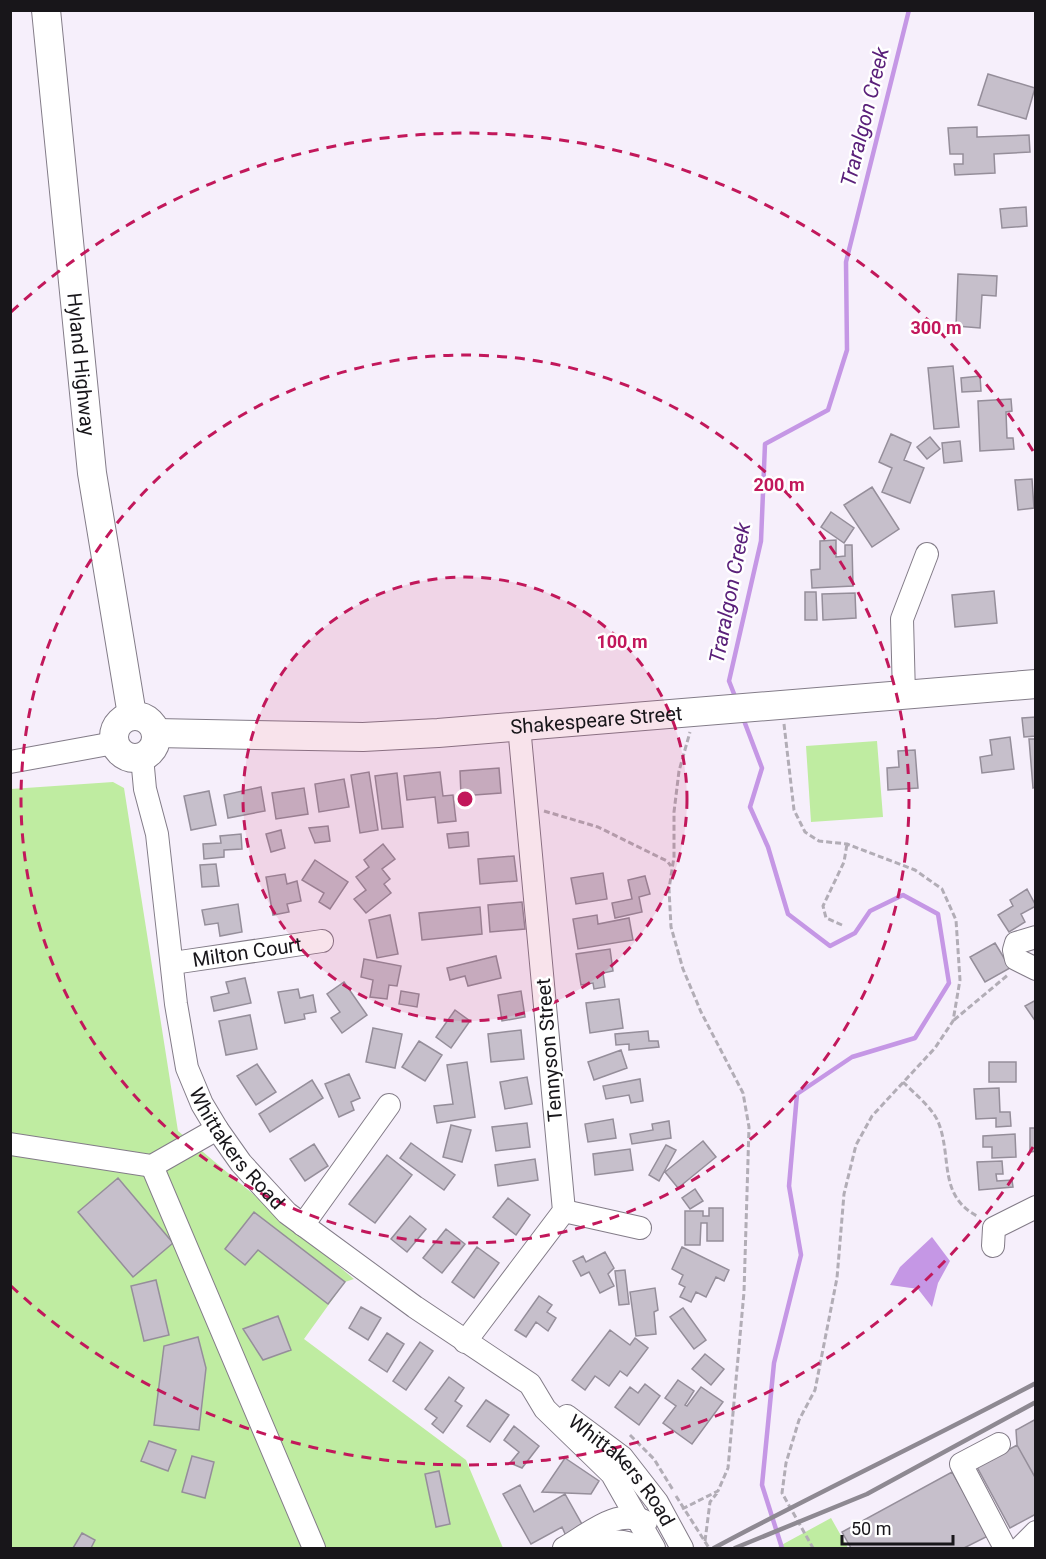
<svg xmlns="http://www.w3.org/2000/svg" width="1046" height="1559" viewBox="0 0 1046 1559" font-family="Roboto,sans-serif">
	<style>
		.green { fill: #bfeca1 }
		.water { fill: #c597e5 }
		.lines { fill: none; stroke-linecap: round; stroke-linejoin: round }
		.stream { stroke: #c597e5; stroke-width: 4.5 }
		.building { fill: #c6bfcb; stroke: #958e9a; stroke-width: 1.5 }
		.minor-casing { stroke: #837c88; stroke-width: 24 }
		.major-casing { stroke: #837c88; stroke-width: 30 }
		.path { stroke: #b2adb6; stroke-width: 3; stroke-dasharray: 6 3; stroke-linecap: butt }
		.minor { stroke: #fff; stroke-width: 22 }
		.major { stroke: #fff; stroke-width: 28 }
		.rail { stroke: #8e8992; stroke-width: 4.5 }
		.ring { fill: none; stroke: #c2185b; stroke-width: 3; stroke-dasharray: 10 8 }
		.labels { text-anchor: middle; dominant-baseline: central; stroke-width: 5; stroke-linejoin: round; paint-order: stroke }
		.street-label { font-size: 20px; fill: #18161a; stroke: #fff }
		.water-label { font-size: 21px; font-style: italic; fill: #5a207a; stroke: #fff }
		.centre { fill: #c2185b; stroke: #fff; stroke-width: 3 }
		.ring-label { font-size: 18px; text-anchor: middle; font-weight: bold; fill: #c2185b; stroke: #fff; stroke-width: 5; stroke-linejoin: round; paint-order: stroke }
	</style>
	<rect width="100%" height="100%" fill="#f6effb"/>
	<path class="green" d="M877,741L883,817L811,822L806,746Z
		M113,782L124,788L178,1131L354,1279L345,1282L304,1339L466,1460L503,1548H11V789Z
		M831,1518L848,1548H776Z"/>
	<path class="water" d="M932,1237L950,1261L938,1283L932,1307L918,1289L890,1285L900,1267Z"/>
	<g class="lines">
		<path class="stream" d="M736,699L729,681L761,541L765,444L828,410L847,350L846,262L909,10
			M743,718L762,768L750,807L768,847L788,914L830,946L855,933L870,911L903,895L938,914L949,983L915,1038L852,1057L797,1094L789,1186L801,1255L774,1363L762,1485L782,1548"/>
	</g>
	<path class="building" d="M988,74L1035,88L1026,119L978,105Z
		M977,127V137L1029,135L1030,152L994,154L995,173L955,175L954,164H963V154H950L948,128Z
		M1026,207L1027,226L1002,228L1000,209Z
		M958,274L997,276L996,296L982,295L980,328L956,326Z
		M953,366L959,427L934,429L928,368Z
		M980,376L981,391L962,392L961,378Z
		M1011,399L1012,411L1006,412L1007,438H1013L1014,449L980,451L978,401Z
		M891,434L911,443L904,460L924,468L910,503L882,492L892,468L879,462Z
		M930,437L940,449L927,459L917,447Z
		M960,441L962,461L944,463L942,443Z
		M1032,479L1034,508L1018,510L1015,480Z
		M872,487L899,529L872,547L844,505Z
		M831,512L854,528L844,543L821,527Z
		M836,540V557L845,556V545H852L853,586L812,588L811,570L820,569V541Z
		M994,591L997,623L955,627L952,595Z
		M805,592H816L817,620H805Z
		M855,593L856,618L823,620L822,594Z
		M1036,717V736L1024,737L1022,718Z
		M1010,737L1014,769L982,773L980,757L992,755L990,740Z
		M1029,739H1036V787L1033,788Z
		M915,750L918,788L888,790L887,768L899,767L898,751Z
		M499,768L501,793L461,796L460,771Z
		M369,772L378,830L360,833L351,775Z
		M440,772L443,796L453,795L456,821L438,823L435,797L407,800L404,776Z
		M397,773L403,827L382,829L375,776Z
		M344,779L349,807L319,812L315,784Z
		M261,787L265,811L228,818L224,795Z
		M304,788L308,814L276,819L272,793Z
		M209,791L216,825L191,830L184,796Z
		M328,826L330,841L315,843L309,828Z
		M281,830L285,848L271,852L266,834Z
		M468,832L469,846L449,848L447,834Z
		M241,834L242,849L224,850V857L204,859L203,844L221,843L220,836Z
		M383,844L395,859L382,869L390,879L384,884L391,893L366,913L354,899L366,890L356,877L369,867L364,860Z
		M514,856L517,881L480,884L478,859Z
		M315,860L348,882L330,909L319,902L324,893L302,880Z
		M216,864L219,886L202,887L200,865Z
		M603,873L607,899L576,904L571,878Z
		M285,874L287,884L297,881L301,901L287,904L289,912L273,915L266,877Z
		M645,876L650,894L639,897L642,912L615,918L612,903L632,899L628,880Z
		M1027,889L1036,906L1021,914L1025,922L1009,932L998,915L1013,906L1010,900Z
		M522,902L525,929L490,932L488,905Z
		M238,904L242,932L220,936L218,923L205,925L202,910Z
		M480,907L482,934L422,940L419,913Z
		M390,915L398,954L377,958L369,920Z
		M597,915L598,924L629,918L633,940L578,949L573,919Z
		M995,943L1010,968L985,982L970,957Z
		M610,949L613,971L603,973L605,987L594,989L593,983L581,985L576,954Z
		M496,956L501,978L468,986L465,976L450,980L447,968Z
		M364,959L401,966L397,986L389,985L387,999L370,997L373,980L361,977Z
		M245,978L251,1003L214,1011L211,997L229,993L226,982Z
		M344,982L367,1015L342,1033L331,1018L340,1012L327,994Z
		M298,989L300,998L313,995L316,1012L304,1014L305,1019L285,1023L278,992Z
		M401,991L419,994L417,1007L399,1004Z
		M521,991L525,1017L502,1021L498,995Z
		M619,999L623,1028L590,1033L586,1003Z
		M1036,1000V1022L1025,1006Z
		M455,1010L470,1021L451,1048L436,1037Z
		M250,1015L257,1049L226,1055L219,1021Z
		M373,1028L402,1034L395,1068L366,1062Z
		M521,1030L524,1059L491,1062L488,1034Z
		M648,1031L649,1041H658L659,1047L629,1050V1044L616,1045L615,1034Z
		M419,1041L442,1055L425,1081L402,1067Z
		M621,1050L627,1068L594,1080L588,1062Z
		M467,1062L475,1117L437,1123L434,1106L453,1104L447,1065Z
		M989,1062H1016V1082H989Z
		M257,1064L276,1092L256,1105L237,1076Z
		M349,1074L360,1098L351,1102L354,1110L339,1117L325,1084Z
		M527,1077L532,1104L505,1109L500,1082Z
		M640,1079L643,1101L631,1103L629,1095L606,1099L603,1086Z
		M312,1080L323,1098L270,1132L259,1114Z
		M999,1088L1000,1112H1010L1011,1126L996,1127V1118L976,1119L974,1089Z
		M613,1119L616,1138L588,1142L585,1124Z
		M669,1121L671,1138L632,1144L630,1134L653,1130L652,1124Z
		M527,1123L530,1147L496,1151L492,1127Z
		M451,1125L471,1130L462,1162L443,1157Z
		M1030,1128H1036V1151L1030,1152Z
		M1015,1134L1016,1157L992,1158V1147H983V1136Z
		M703,1141L716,1157L678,1188L665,1172Z
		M411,1143L455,1175L444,1190L400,1158Z
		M314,1144L328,1166L305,1181L290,1159Z
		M666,1145L676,1150L659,1181L649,1175Z
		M630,1149L633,1170L595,1175L593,1154Z
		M387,1155L412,1175L375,1223L349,1204Z
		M535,1159L538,1180L498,1186L495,1165Z
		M1002,1161L1003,1174H996L997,1181L1012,1180L1013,1187L979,1190L977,1162Z
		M118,1178L173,1243L133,1277L78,1212Z
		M695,1189L703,1201L690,1209L682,1198Z
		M508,1198L530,1215L516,1235L493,1217Z
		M709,1208H723V1241H707V1223H701L700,1245H685V1211H703V1216H709Z
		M254,1212L345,1282L328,1304L258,1250L245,1265L225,1249Z
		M410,1216L426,1229L407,1252L391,1239Z
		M446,1229L465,1244L442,1273L423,1258Z
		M477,1247L499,1263L474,1298L452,1282Z
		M682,1247L729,1270L724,1281L716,1277L706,1297L696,1292L691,1302L680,1297L685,1287L679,1284L683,1275L672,1269Z
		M605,1252L614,1268L608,1274L614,1286L600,1293L589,1272L581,1276L573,1261L583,1256L586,1262Z
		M625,1270L629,1304L619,1305L615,1271Z
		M156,1280L169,1335L144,1341L131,1286Z
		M655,1288L658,1310L654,1312L656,1334L636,1336L630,1292Z
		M539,1296L552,1305L547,1312L556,1318L548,1331L536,1322L526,1337L515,1330Z
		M361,1307L381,1318L368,1340L349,1328Z
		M683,1308L706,1340L694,1349L670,1317Z
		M278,1316L291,1350L263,1360L243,1329Z
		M610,1330L630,1345L635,1338L648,1348L627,1376L620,1371L609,1386L595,1376L585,1390L572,1380Z
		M387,1333L404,1344L387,1372L369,1360Z
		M198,1337L206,1368L199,1430L154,1425L164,1346Z
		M420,1342L433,1351L406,1390L393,1381Z
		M705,1354L724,1369L711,1385L692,1369Z
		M449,1377L464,1388L455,1401L462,1406L443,1433L432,1424L437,1418L425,1409Z
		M678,1380L694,1391L685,1405L687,1406L701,1387L723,1402L692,1444L663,1423L676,1406L665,1398Z
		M645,1384L660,1396L639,1425L615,1407L630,1387L638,1393Z
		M486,1400L509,1415L490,1442L467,1426Z
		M1036,1419V1479L1017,1445L1016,1430Z
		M514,1426L539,1446L522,1468L510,1463L519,1452L504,1440Z
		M149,1441L176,1450L168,1471L141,1461Z
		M1017,1445L1036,1479V1514L1010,1528L977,1467Z
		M192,1456L214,1462L205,1498L182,1492Z
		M565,1458L599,1481L591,1494L542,1492Z
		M439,1471L450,1524L436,1527L425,1474Z
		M952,1472L988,1536L964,1548H851L842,1532Z
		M520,1485L534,1512L565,1494L583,1526L566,1536L562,1527L531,1544L503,1494Z
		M82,1533L95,1540L91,1548H73Z"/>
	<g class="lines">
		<defs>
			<g id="minor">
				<path d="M904,695L902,619L927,554"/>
				<path id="s1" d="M142,757L145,789L157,834L176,1004L187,1068L202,1104L217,1129L241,1163L287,1213L415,1307L530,1384L545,1409L612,1474L654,1548"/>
				<path d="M10,762L114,743"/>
				<path d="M1036,937L1016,943L1014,950L1016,959L1036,969"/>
				<path id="s2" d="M173,963L322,941"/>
				<path d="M10,1144L152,1166L217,1129"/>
				<path d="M152,1166L314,1548"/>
				<path d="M564,1211L640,1228"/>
				<path d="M303,1225L389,1105"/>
				<path d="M993,1246L994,1228L1036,1207"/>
				<path d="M465,1342L564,1211L519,726"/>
				<path id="s3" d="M567,1416L622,1457L657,1502L682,1548"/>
				<path d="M999,1444L961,1464L1005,1548"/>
				<path d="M564,1548C589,1534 617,1507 646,1522"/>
				<path d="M590,1548C606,1541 623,1538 638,1548"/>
				<path d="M1020,1548L1036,1532"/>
			</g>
			<g id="major">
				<path id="s4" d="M46,10L92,473L132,715"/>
				<circle cx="135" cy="737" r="21"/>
				<path id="s5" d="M156,733L363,737L438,733L1036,684"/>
			</g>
		</defs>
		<use href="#minor" class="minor-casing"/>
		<use href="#major" class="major-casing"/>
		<path class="path" d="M784,724L794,810L805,832L819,841L847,844L915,870L942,889L956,920L960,980L953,1021L935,1048L872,1116L856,1145L844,1194L837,1278L815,1390L799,1420L786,1463L782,1493L813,1548
			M544,811L598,827L667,861L671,866
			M842,925L826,918L823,906L844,862L847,844
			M954,1020L1009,974
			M903,1082C914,1093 934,1109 939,1124C952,1159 938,1197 979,1217
			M630,1435L654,1459L673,1490
			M676,1496L709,1548
			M682,1509L718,1491L728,1468L744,1292L749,1127L743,1093L701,1012L683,969L671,927L669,889L674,857V812L679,771L690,732
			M705,1541L710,1502L717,1493"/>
		<use href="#minor" class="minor"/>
		<use href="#major" class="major"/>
		<path class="rail" d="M714,1548C820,1491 929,1440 1036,1383
			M735,1548L867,1494L1036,1402"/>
	</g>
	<circle cx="465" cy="799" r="222" fill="#c2185b" fill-opacity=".12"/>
	<g class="ring">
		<circle cx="465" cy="799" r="222"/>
		<circle cx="465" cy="799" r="444"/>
		<path d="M1033 1147A666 666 0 0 1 11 1286M11 312A666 666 0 0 1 1033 451"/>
	</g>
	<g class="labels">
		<g class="street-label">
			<text stroke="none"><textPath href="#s4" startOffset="356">Hyland Highway</textPath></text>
			<text stroke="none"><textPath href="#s5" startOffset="441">Shakespeare Street</textPath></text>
			<text stroke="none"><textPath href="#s2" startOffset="75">Milton Court</textPath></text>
			<text transform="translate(549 1050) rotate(-95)">Tennyson Street</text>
			<text stroke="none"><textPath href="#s1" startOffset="410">Whittakers Road</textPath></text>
			<text stroke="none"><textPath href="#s3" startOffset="78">Whittakers Road</textPath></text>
		</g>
		<g class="water-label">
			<text transform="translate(865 117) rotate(-76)">Traralgon Creek</text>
			<text transform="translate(730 593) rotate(-79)">Traralgon Creek</text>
		</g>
	</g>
	<circle cx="465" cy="799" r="9" class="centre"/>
	<g class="ring-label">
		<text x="936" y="334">300 m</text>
		<text x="779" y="491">200 m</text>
		<text x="622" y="648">100 m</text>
	</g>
	<rect width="1046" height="1559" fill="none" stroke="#18161a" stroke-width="24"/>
	<path d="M842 1535v9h111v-9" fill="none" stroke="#18161a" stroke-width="3"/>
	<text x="851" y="1535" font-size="18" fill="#18161a" stroke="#ffffff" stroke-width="4.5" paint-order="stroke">50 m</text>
</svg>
